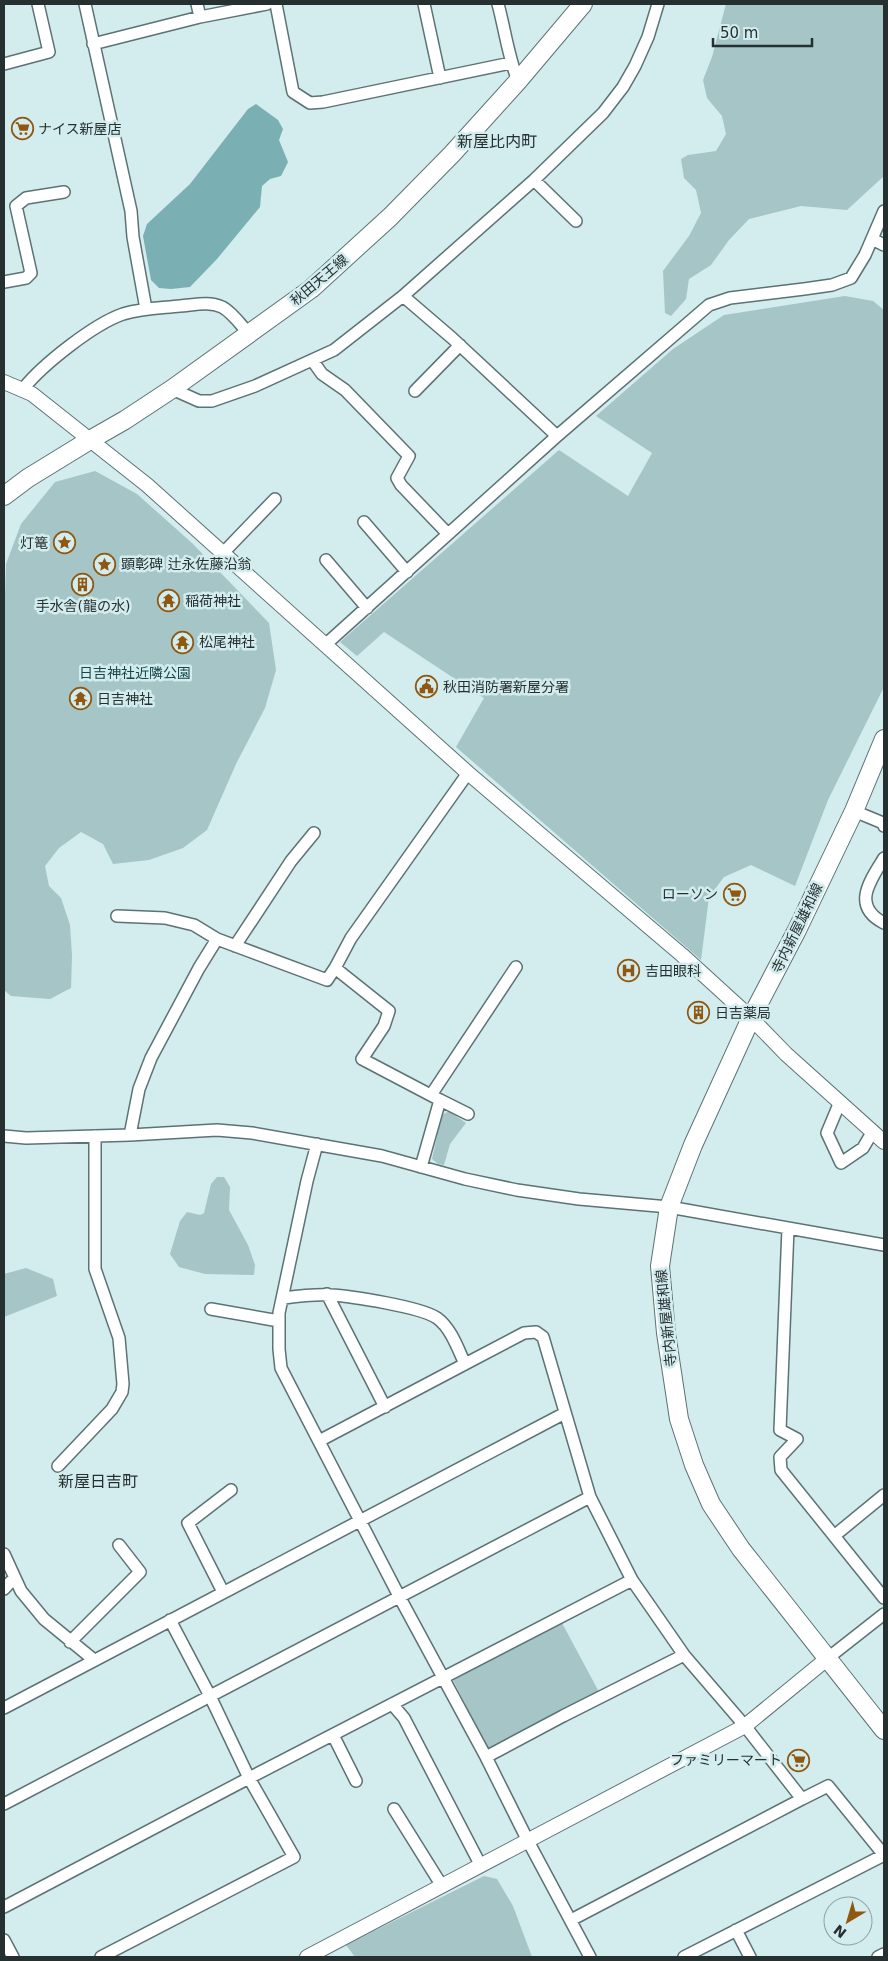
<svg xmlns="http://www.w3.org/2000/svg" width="888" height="1961" viewBox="0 0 888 1961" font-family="'DejaVu Sans','Noto Sans JP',sans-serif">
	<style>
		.green { fill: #a5c5c7 }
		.water { fill: #7aafb3 }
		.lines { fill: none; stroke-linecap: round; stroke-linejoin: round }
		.minor-casing { stroke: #5c7274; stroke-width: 14 }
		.tertiary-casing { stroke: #5c7274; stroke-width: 16 }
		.primary-casing { stroke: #5c7274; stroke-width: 20 }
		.minor { stroke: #fff; stroke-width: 11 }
		.tertiary { stroke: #fff; stroke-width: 14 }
		.primary { stroke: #fff; stroke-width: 18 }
		.labels { text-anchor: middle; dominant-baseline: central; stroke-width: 5; stroke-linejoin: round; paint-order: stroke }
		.poi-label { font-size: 14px; fill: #273031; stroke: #d3ecee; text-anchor: start }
		.street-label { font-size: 14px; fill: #273031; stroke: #d3ecee }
		.park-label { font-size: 14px; fill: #17474b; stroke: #d3ecee }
		.quarter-label { font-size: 16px; fill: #273031; stroke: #d3ecee }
	</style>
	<rect width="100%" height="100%" fill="#d3ecee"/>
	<path class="green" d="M726,4H884V176L847,210L801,206L749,219L729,240L711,265L689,279L686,299L671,316L665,313L663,271L689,236L701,213L696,190L684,178L681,159L688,155L716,151L726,134L722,116L707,98L703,80L712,57Z
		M845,296L873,301L884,310V687L828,800L795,886L751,865L724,877L709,897L701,960L456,747L484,698L384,632L357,656L340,642L559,450L628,496L652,453L596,416L673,349L724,315Z
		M95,471L137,494L192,543L269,623L276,670L265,708L236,764L207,830L183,848L149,860L113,864L103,844L81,832L59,848L45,866L49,886L61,898L70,925L72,956L71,988L50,999L11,996L4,990V628L6,564L21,524L55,482Z
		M449,1111L466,1123L450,1144L444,1165L438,1164L432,1159L442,1115Z
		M217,1177H224L230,1187L229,1210L248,1245L255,1265L254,1275L205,1274L179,1267L170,1254L180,1221L187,1212L200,1215L204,1213L211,1184Z
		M26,1268L53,1279L57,1296L4,1317V1274Z
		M562,1623L599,1692L488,1749L453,1680Z
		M484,1876L497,1879L513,1906L532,1957H355L346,1945Z"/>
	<path class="water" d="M256,104L278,120L283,129L279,140L288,162L281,176L270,179L262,186L260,207L217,259L190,287L171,289L159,288L151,280L143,236L147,224L190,184L248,109Z"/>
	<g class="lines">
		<defs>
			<path id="minor" d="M85,4L131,211L133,237L146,309
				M197,4L200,17
				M276,4L293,92L310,103L323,102L511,63
				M424,4L440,78
				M498,4C505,30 508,56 518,81
				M93,44L200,17L267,4
				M4,64L49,52L38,4
				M534,180L576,221
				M872,239L884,245
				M4,282L26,278L31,273L16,206L26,198L64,192
				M403,296L452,338L557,436
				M312,360L322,374L345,390L409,456L397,478L401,485L448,534
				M23,389C43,364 94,324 123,314C142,308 161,308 180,306C194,305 209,301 222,307C232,312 241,325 249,334
				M172,389L199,401H212L255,386L334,350L403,296L534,180L603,113L623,87L635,66L648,37L658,4
				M415,391L460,345
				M364,522L407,572
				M224,552L275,499
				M326,560L367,608
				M325,645L557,436L709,305L730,298L804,289L832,285L851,278L865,255L884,211
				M854,811L883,823L884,826
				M884,858C870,881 851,906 884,923
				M117,916L165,918L194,925L217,939
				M235,946L291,861L314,833
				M335,968L389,1011L384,1026L362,1059L440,1100L421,1167
				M431,1095L516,967
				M440,1100L468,1114
				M840,1102L827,1133L841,1163L863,1148L873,1131
				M130,1135L139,1089L151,1058L199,968L217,939L327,980L335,968L351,938L468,773
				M4,1136L26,1138L130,1135L217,1130L252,1133L382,1156L465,1179L517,1190L579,1199L669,1207L884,1245
				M317,1144L307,1181L279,1313V1349L281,1368L400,1598L486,1757L528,1841L590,1957
				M788,1228L780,1430L797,1439L780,1457L781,1470L884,1598
				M327,1294L385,1407
				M284,1298C299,1296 314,1294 330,1295C351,1296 421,1307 437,1318C451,1328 458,1349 465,1364L524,1333L536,1332L543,1337L590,1497L632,1580L684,1655L745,1726L802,1799L828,1786L884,1855
				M211,1309L279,1321
				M319,1441L465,1364
				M58,1466L112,1409L122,1392L123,1384L119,1338L95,1269V1136
				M834,1536L884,1495
				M4,1554L21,1591L44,1619L94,1660
				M4,1589L14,1578
				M223,1592L188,1523L231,1490
				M70,1642L140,1572L119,1545
				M828,1658L884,1614
				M392,1704L404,1718L481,1866
				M4,1708L565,1413
				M333,1735L356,1781
				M486,1757L563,1716L684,1655
				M4,1804L590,1497
				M394,1809L442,1886
				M4,1907L249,1778L632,1580
				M571,1920L802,1799
				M736,1930L750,1957
				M4,1940L13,1957
				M101,1957L294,1857L249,1778L210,1696L170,1620
				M684,1957L884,1855
				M878,1957L884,1954"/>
			<path id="tertiary" d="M4,382L32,394L147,485L468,773L682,955L751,1018L786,1054L884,1142
				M307,1957L745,1726L828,1658"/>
			<path id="primary" d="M4,496L28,478L90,440L125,420L172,389L311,289L390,217L452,154L518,81L583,4
				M884,739L854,811L797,930L751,1018L693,1145L669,1207L660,1266L666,1333L679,1419L694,1465L711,1504L741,1549L884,1730"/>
		</defs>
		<use href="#minor" class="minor-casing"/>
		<use href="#tertiary" class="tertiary-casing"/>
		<use href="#primary" class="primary-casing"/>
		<use href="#minor" class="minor"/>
		<use href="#tertiary" class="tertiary"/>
		<use href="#primary" class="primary"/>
	</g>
	<defs>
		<symbol id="supermarket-ring" viewBox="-11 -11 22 22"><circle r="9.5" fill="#d3ecee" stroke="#8f570f" stroke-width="1.5"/><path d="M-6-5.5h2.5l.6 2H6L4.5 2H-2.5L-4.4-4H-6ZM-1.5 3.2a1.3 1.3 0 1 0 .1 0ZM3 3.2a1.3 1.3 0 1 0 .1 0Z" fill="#8f570f"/></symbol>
		<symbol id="sight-ring" viewBox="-11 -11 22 22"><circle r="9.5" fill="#d3ecee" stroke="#8f570f" stroke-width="1.5"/><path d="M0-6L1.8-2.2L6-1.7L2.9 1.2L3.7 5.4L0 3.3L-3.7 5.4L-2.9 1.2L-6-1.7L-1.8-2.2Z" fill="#8f570f"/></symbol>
		<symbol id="building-ring" viewBox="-11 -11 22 22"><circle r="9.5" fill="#d3ecee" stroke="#8f570f" stroke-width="1.5"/><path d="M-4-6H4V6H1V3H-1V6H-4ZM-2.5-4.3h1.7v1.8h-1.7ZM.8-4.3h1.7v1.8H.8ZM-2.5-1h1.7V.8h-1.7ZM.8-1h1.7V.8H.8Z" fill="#8f570f"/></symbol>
		<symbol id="temple-ring" viewBox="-11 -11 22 22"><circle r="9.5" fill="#d3ecee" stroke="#8f570f" stroke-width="1.5"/><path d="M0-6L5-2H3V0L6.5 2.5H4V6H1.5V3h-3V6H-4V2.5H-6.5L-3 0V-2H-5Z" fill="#8f570f"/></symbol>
		<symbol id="civic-ring" viewBox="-11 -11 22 22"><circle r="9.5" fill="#d3ecee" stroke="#8f570f" stroke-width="1.5"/><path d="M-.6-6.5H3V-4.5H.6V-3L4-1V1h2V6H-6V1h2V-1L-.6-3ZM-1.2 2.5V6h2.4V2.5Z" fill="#8f570f"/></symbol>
		<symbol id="hospital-ring" viewBox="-11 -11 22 22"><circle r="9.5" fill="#d3ecee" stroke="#8f570f" stroke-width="1.5"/><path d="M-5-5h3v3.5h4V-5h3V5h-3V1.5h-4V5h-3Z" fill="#8f570f"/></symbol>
	</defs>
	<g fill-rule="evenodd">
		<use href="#supermarket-ring" x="10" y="116" width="25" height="25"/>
		<use href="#sight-ring" x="52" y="530" width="25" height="25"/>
		<use href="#sight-ring" x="92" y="552" width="25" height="25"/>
		<use href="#building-ring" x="70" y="572" width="25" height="25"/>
		<use href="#temple-ring" x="156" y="588" width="25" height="25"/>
		<use href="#temple-ring" x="170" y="630" width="25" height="25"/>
		<use href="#civic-ring" x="414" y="674" width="25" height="25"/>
		<use href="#temple-ring" x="68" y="686" width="25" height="25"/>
		<use href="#supermarket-ring" x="722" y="882" width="25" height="25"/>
		<use href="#hospital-ring" x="616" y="958" width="25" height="25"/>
		<use href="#building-ring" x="686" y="1000" width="25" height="25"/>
		<use href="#supermarket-ring" x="786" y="1748" width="25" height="25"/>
	</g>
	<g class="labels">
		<g class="poi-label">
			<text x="38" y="129">ナイス新屋店</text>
			<text x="48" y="543" text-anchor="end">灯篭</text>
			<text x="121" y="564">顕彰碑 辻永佐藤沿翁</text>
			<text x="185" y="601">稲荷神社</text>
			<text x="83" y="606" text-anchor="middle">手水舎(龍の水)</text>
			<text x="199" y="642">松尾神社</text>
			<text x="443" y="687">秋田消防署新屋分署</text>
			<text x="97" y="699">日吉神社</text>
			<text x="718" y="894" text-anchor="end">ローソン</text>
			<text x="645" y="971">吉田眼科</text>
			<text x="715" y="1013">日吉薬局</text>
			<text x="782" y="1760" text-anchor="end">ファミリーマート</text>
		</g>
		<g class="street-label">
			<text transform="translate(319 280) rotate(-40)">秋田天王線</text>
			<text transform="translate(797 928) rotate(-64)">寺内新屋雄和線</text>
			<text transform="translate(666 1318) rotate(-96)">寺内新屋雄和線</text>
		</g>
		<g class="park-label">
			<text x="135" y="673">日吉神社近隣公園</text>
		</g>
		<g class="quarter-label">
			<text x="497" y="141">新屋比内町</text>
			<text x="98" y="1481">新屋日吉町</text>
		</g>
	</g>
	<rect width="888" height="1961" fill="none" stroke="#273031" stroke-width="10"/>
	<g transform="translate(848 1921) rotate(218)"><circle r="24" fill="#d3ecee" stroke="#8ea1a2"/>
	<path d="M0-4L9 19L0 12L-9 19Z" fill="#8f570f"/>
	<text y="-8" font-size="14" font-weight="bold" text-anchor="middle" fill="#273031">N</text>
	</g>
	<path d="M713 38v8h99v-8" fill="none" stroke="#273031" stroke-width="2.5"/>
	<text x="720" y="38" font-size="15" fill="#273031" stroke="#d3ecee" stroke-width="4" paint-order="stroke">50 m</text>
</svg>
